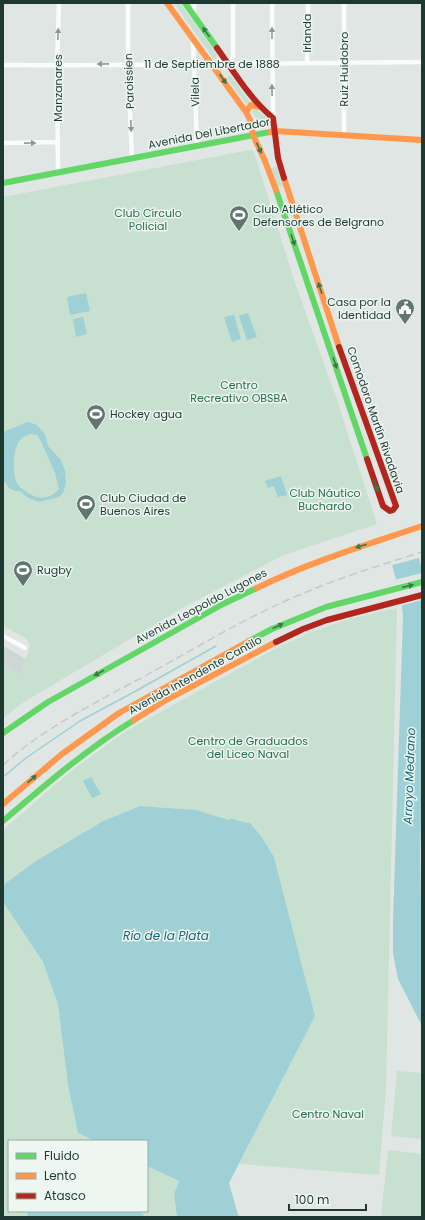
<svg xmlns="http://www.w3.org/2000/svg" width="425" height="1220" viewBox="0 0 425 1220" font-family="Poppins,sans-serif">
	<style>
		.built { fill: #cdd8d3 }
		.green { fill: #c8e0cf }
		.water { fill: #9ed0d6; fill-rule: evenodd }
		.pier { fill: #e0e6e3 }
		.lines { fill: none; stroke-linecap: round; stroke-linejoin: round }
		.stream { stroke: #9ed0d6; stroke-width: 1.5 }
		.street { stroke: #fafbfb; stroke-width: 4.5 }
		.fast { stroke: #63d668; stroke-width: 6 }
		.slow { stroke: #ff974d; stroke-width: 6 }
		.jam { stroke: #b3261e; stroke-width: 6 }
		.rail { stroke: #c5c9c8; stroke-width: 1.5; stroke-dasharray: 8 4; stroke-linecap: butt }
		.oneway { fill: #3a7847 }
		.oneway2 { fill: #8c9a96 }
		.labels { text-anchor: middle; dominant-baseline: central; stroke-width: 3; stroke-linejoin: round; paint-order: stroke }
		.street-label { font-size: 11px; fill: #1e3931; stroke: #edf6f1 }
		.poi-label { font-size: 11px; fill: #1e3931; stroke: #edf6f1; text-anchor: start }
		.park-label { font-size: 11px; fill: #277043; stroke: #edf6f1 }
		.water-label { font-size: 12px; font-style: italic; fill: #176775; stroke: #edf6f1 }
	</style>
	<rect width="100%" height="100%" fill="#e0e6e3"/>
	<path class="built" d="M3,646L26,659L21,676L3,665Z"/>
	<path class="green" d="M174,3H180L217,54L216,59L212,57Z
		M230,75L250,102V103L246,104L227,78Z
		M254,108L266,117L268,121L259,123L252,111Z
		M250,150L254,152L293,277L336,397L377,524L284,555L184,607L24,702L3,718V665L21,676L30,646L27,639L3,626V197Z
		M277,166L283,186L277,188L271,168Z
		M397,608L386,1089L379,1175L239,1164L315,1016L274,857L261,836L250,823H247L231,818L229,820L196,810L140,806L103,821L36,861L3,885V830L70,772L126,731L273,650L311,632L349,619Z
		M3,902L43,962L58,1004L68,1085L78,1133L95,1141H9V1211H28L27,1217H3Z
		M397,1071L422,1073V1139L391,1136Z
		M388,1150L422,1154V1217H381Z
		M147,1166L179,1181L174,1194L177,1217H144L143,1214L138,1211H147Z"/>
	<path class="water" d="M86,293L90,311L70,315L67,297Z
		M248,313L257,337L247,340L239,316Z
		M234,315L241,339L232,342L224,317Z
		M83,317L87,334L76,337L73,319Z
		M28,422L37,425L42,431L45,434L48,446L61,460L65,471L66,483L63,493L59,497L38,502L27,497L20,491H15L9,488L3,479V432ZM30,434L37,435L40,439L55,473L59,489C48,501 36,500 24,490C21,488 18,486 17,483C12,473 12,446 22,438C24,437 27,435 30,434Z
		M281,476L287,495L278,497L274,487L273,486L268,488L265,481Z
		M419,558L422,570V789L420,853L421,906L422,910V1026L398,979L393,953V922L403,616L401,597L392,565Z
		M91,777L101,794L92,798L83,781Z
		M140,806L196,810L229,820L230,818L247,823H250L261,836L274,857L315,1016L229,1183L238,1215L242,1217H177L174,1194L179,1181L147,1166V1141H95L78,1133L68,1085L58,1004L43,962L3,902V885L36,861L103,821Z
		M28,1211H138L143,1214L144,1217H27Z"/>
	<path class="pier" d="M422,573V600L400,606L399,597L394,580Z"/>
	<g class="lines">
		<path class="stream" d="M3,777L26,758L80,721L134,692L216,646"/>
		<path class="street" d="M128,3V64L132,158
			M194,3V16
			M272,3L273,118
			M344,3V134
			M193,39L197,146
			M307,63L308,3
			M229,64L233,56V3
			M3,65C143,66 282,63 422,62
			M3,143L57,142
			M58,172L57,65L59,3
			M3,636L25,648"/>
		<path class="fast" d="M185,3L217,48
			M3,183L270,132
			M276,190L367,459
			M249,641L272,629L326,607L422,582
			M3,733L48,702L223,604L257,588
			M3,821C45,785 87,749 134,720"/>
		<path class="slow" d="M167,3L246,112L251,122L253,135L265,161L276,190
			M246,112L251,105L260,107
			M270,132L275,131L422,140
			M284,178L339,347
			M257,588C310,562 366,545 422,526
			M134,720L166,700L276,642
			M3,804L62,754L119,713L249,641"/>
		<path class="jam" d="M217,48C234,72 250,99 273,118L278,158L284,178
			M339,347L396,506L393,510L390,511L383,506L367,459
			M276,642L303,629L327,620L422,595"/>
		<path class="rail" d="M3,765C44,728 93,704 141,678C193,650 244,618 299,595C339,578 380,565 422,552"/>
	</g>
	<defs><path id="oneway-solid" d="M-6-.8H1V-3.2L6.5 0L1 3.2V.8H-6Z"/></defs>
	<g class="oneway">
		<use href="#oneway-solid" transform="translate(206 32) rotate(-126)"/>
		<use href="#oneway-solid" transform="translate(223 79) rotate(55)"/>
		<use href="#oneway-solid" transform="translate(259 148) rotate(65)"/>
		<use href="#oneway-solid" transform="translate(293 240) rotate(71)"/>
		<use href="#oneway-solid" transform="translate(320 288) rotate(-109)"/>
		<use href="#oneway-solid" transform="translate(335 363) rotate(71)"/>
		<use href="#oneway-solid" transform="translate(376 486) rotate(71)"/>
		<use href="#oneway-solid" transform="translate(361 546) rotate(162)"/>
		<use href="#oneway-solid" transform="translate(408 586) rotate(-13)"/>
		<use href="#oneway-solid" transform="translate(278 626) rotate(-24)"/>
		<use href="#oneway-solid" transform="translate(99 673) rotate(151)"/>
		<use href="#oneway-solid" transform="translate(32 779) rotate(-41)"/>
	</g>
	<g class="oneway2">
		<use href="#oneway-solid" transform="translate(272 33) rotate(-90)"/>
		<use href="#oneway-solid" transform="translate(58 34) rotate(-88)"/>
		<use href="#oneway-solid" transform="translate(103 64) rotate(179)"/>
		<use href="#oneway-solid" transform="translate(272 90) rotate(-91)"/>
		<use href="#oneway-solid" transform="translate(131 126) rotate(88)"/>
		<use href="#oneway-solid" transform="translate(30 143) rotate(-1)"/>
	</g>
	<defs>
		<symbol id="stadium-pin" viewBox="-11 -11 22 30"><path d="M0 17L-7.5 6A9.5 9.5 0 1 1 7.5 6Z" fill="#62766f" stroke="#edf6f1"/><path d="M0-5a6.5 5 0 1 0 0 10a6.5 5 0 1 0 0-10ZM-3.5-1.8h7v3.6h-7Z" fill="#fff"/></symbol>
		<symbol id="civic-pin" viewBox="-11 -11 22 30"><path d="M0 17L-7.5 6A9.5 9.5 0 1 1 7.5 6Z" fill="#62766f" stroke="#edf6f1"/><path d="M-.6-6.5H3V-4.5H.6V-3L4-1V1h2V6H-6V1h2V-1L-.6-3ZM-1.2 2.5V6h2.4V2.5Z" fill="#fff"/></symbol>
	</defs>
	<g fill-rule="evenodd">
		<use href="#stadium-pin" x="228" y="204" width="22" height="30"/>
		<use href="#civic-pin" x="394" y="297" width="22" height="30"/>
		<use href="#stadium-pin" x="85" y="403" width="22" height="30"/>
		<use href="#stadium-pin" x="75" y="493" width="22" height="30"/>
		<use href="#stadium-pin" x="12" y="559" width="22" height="30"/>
	</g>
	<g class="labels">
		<g class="street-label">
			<text transform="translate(307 33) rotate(-90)">Irlanda</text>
			<text x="212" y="64">11 de Septiembre de 1888</text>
			<text transform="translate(344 69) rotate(-90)">Ruiz Huidobro</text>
			<text transform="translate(129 81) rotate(-92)">Paroissien</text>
			<text transform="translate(58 88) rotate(-90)">Manzanares</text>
			<text transform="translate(195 92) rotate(-91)">Vilela</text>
			<text transform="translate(209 133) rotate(-11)">Avenida Del Libertador</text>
			<text transform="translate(376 420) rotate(71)">Comodoro Martín Rivadavia</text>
			<text transform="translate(201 606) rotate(-28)">Avenida Leopoldo Lugones</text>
			<text transform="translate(195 675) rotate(-29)">Avenida Intendente Cantilo</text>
		</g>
		<g class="poi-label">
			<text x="253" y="209">Club Atlético<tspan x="253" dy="13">Defensores de Belgrano</tspan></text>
			<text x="391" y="302" text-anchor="end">Casa por la<tspan x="391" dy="13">Identidad</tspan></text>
			<text x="110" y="414">Hockey agua</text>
			<text x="100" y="498">Club Ciudad de<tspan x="100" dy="13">Buenos Aires</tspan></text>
			<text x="37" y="570">Rugby</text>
		</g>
		<g class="park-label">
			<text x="148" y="213">Club Círculo<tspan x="148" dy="13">Policial</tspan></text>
			<text x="239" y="385">Centro<tspan x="239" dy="13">Recreativo OBSBA</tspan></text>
			<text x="325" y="493">Club Náutico<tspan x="325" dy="13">Buchardo</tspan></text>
			<text x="248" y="741">Centro de Graduados<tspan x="248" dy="13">del Liceo Naval</tspan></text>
			<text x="328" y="1114">Centro Naval</text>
		</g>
		<g class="water-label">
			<text transform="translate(409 776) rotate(-88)">Arroyo Medrano</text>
			<text x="166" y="935">Río de la Plata</text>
		</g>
	</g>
	<rect width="425" height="1220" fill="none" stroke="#1e3931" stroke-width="8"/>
	<rect x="8" y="1140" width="140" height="72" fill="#edf6f1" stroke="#9aaaa4"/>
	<rect x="16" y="1153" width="20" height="6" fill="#63d668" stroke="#9aaaa4"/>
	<text x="44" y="1160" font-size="12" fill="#1e3931">Fluido</text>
	<rect x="16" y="1173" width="20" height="6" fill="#ff974d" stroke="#9aaaa4"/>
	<text x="44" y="1180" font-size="12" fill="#1e3931">Lento</text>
	<rect x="16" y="1193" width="20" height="6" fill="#b3261e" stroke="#9aaaa4"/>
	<text x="44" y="1200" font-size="12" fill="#1e3931">Atasco</text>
	<path d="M289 1204v6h77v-6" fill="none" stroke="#1e3931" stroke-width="2"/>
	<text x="295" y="1204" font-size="12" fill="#1e3931" stroke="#edf6f1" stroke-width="3" paint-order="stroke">100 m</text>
</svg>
